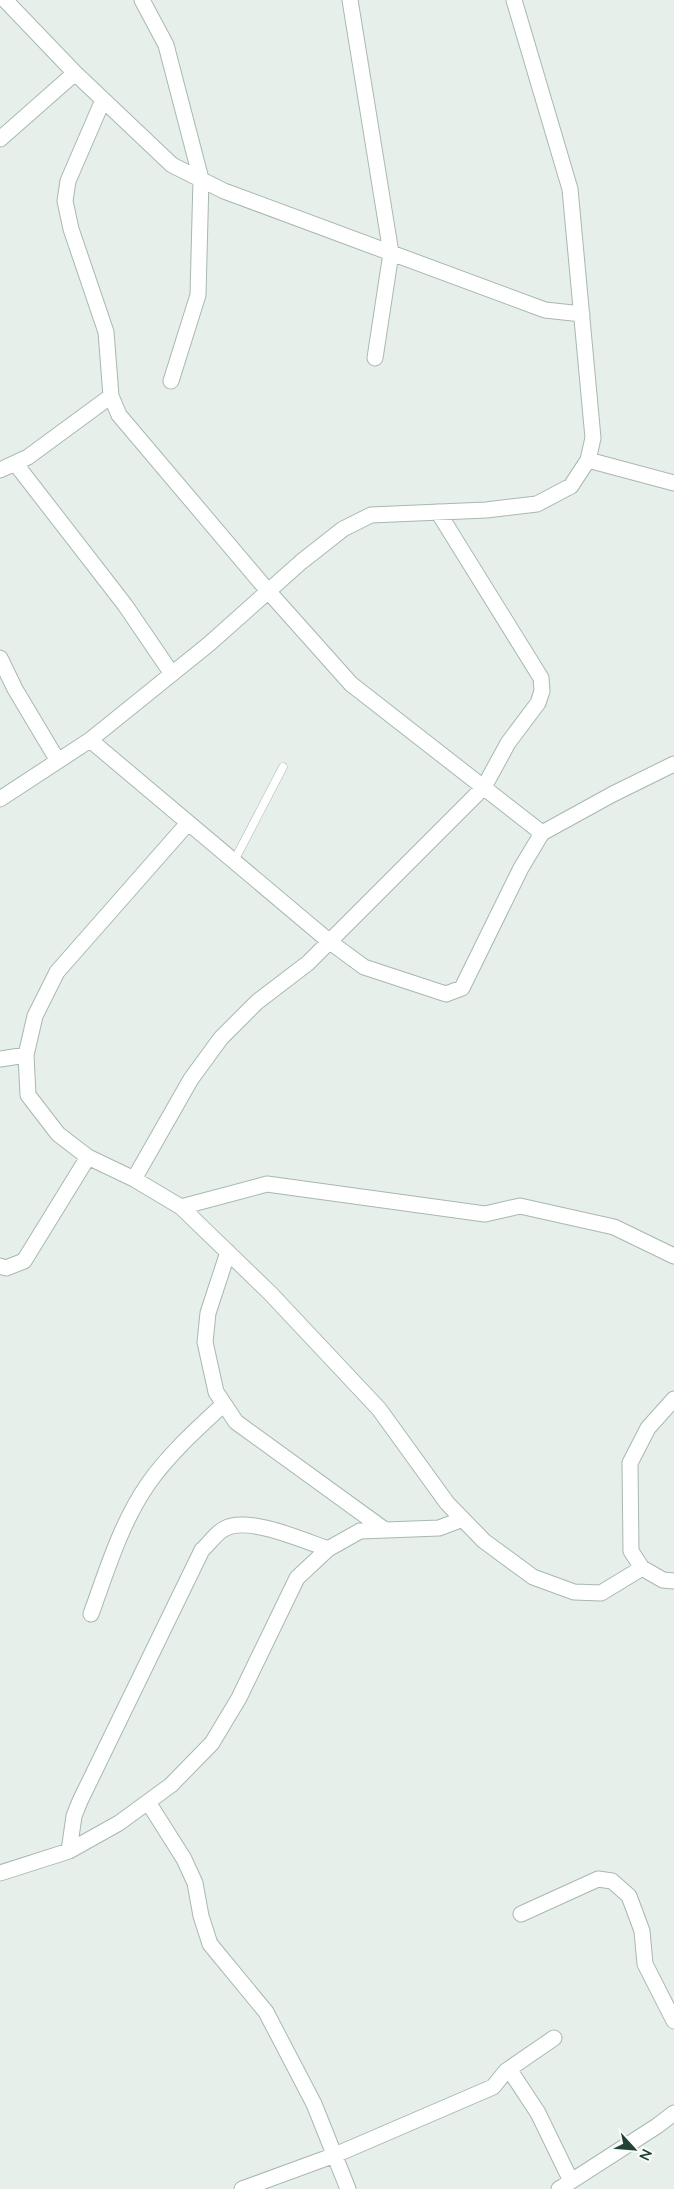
<svg xmlns="http://www.w3.org/2000/svg" width="674" height="2189" viewBox="0 0 674 2189" font-family="Lato,sans-serif">
	<style>
		.lines { fill: none; stroke-linecap: round; stroke-linejoin: round }
		.service-casing { stroke: #a8b8b1; stroke-width: 9 }
		.minor-casing { stroke: #a8b8b1; stroke-width: 17 }
		.service { stroke: #fff; stroke-width: 8 }
		.minor { stroke: #fff; stroke-width: 15 }
	</style>
	<rect width="100%" height="100%" fill="#e6efea"/>
	<g class="lines">
		<defs>
			<path id="service" d="M234,861L283,767"/>
			<path id="minor" d="M5,0L75,73L172,165L224,191L545,310L582,314
				M142,0L166,45L201,179L198,295L171,381
				M350,0L391,253L375,358
				M103,100L68,181L65,201L71,229L106,332L111,396L119,415L268,591L351,684L542,833
				M0,139L75,73
				M588,460L674,483
				M15,463L125,605L172,674
				M0,470L28,457L111,396
				M0,658L15,689L58,761
				M90,740L330,942L364,967L446,994L462,988L521,868L542,833L613,794L674,764
				M0,799L90,740L209,644L301,562L343,529L371,515L486,510L537,504L571,486L588,460L593,438L570,189L514,0
				M188,823L57,972L35,1016L26,1055L28,1095L58,1134L88,1157L134,1179L181,1207L270,1293L379,1409L447,1503L484,1541L533,1577L574,1592L601,1593L642,1568
				M0,1059L26,1055
				M134,1179L191,1079L221,1038L257,1002L308,963L484,787L508,743L538,703L542,691L541,678L438,512
				M181,1207L267,1184L485,1214L520,1206L614,1227L674,1256
				M228,1252L208,1313L205,1342L216,1392L236,1422L385,1530
				M0,1266L6,1268L24,1261L88,1157
				M674,1399L648,1428L630,1463L631,1551L642,1568L663,1580L674,1581
				M91,1614C107,1570 121,1523 148,1484C169,1454 197,1429 224,1404
				M148,1802L184,1859L195,1883L201,1916L210,1944L266,2012L314,2104L348,2189
				M69,1851L74,1816L80,1801L202,1550C209,1544 216,1533 224,1529C247,1515 305,1541 328,1549
				M0,1873L69,1851L119,1823L171,1785L212,1743L239,1698L297,1578L328,1549L360,1531L439,1528L463,1519
				M521,1914L598,1879L612,1881L629,1896L642,1931L645,1964L674,2021
				M509,2069L538,2113L571,2181
				M242,2189L335,2155L493,2087L506,2071L554,2038
				M559,2189L657,2126L674,2113"/>
		</defs>
		<use href="#service" class="service-casing"/>
		<use href="#minor" class="minor-casing"/>
		<use href="#service" class="service"/>
		<use href="#minor" class="minor"/>
	</g>
	<g transform="translate(634 2149) rotate(116)" stroke="#f7fbf8" stroke-width="4" paint-order="stroke">
	<path d="M0-4L9 19L0 12L-9 19Z" fill="#234237"/>
	<text y="-8" font-size="14" font-weight="bold" text-anchor="middle" fill="#234237">N</text>
	</g>
</svg>
